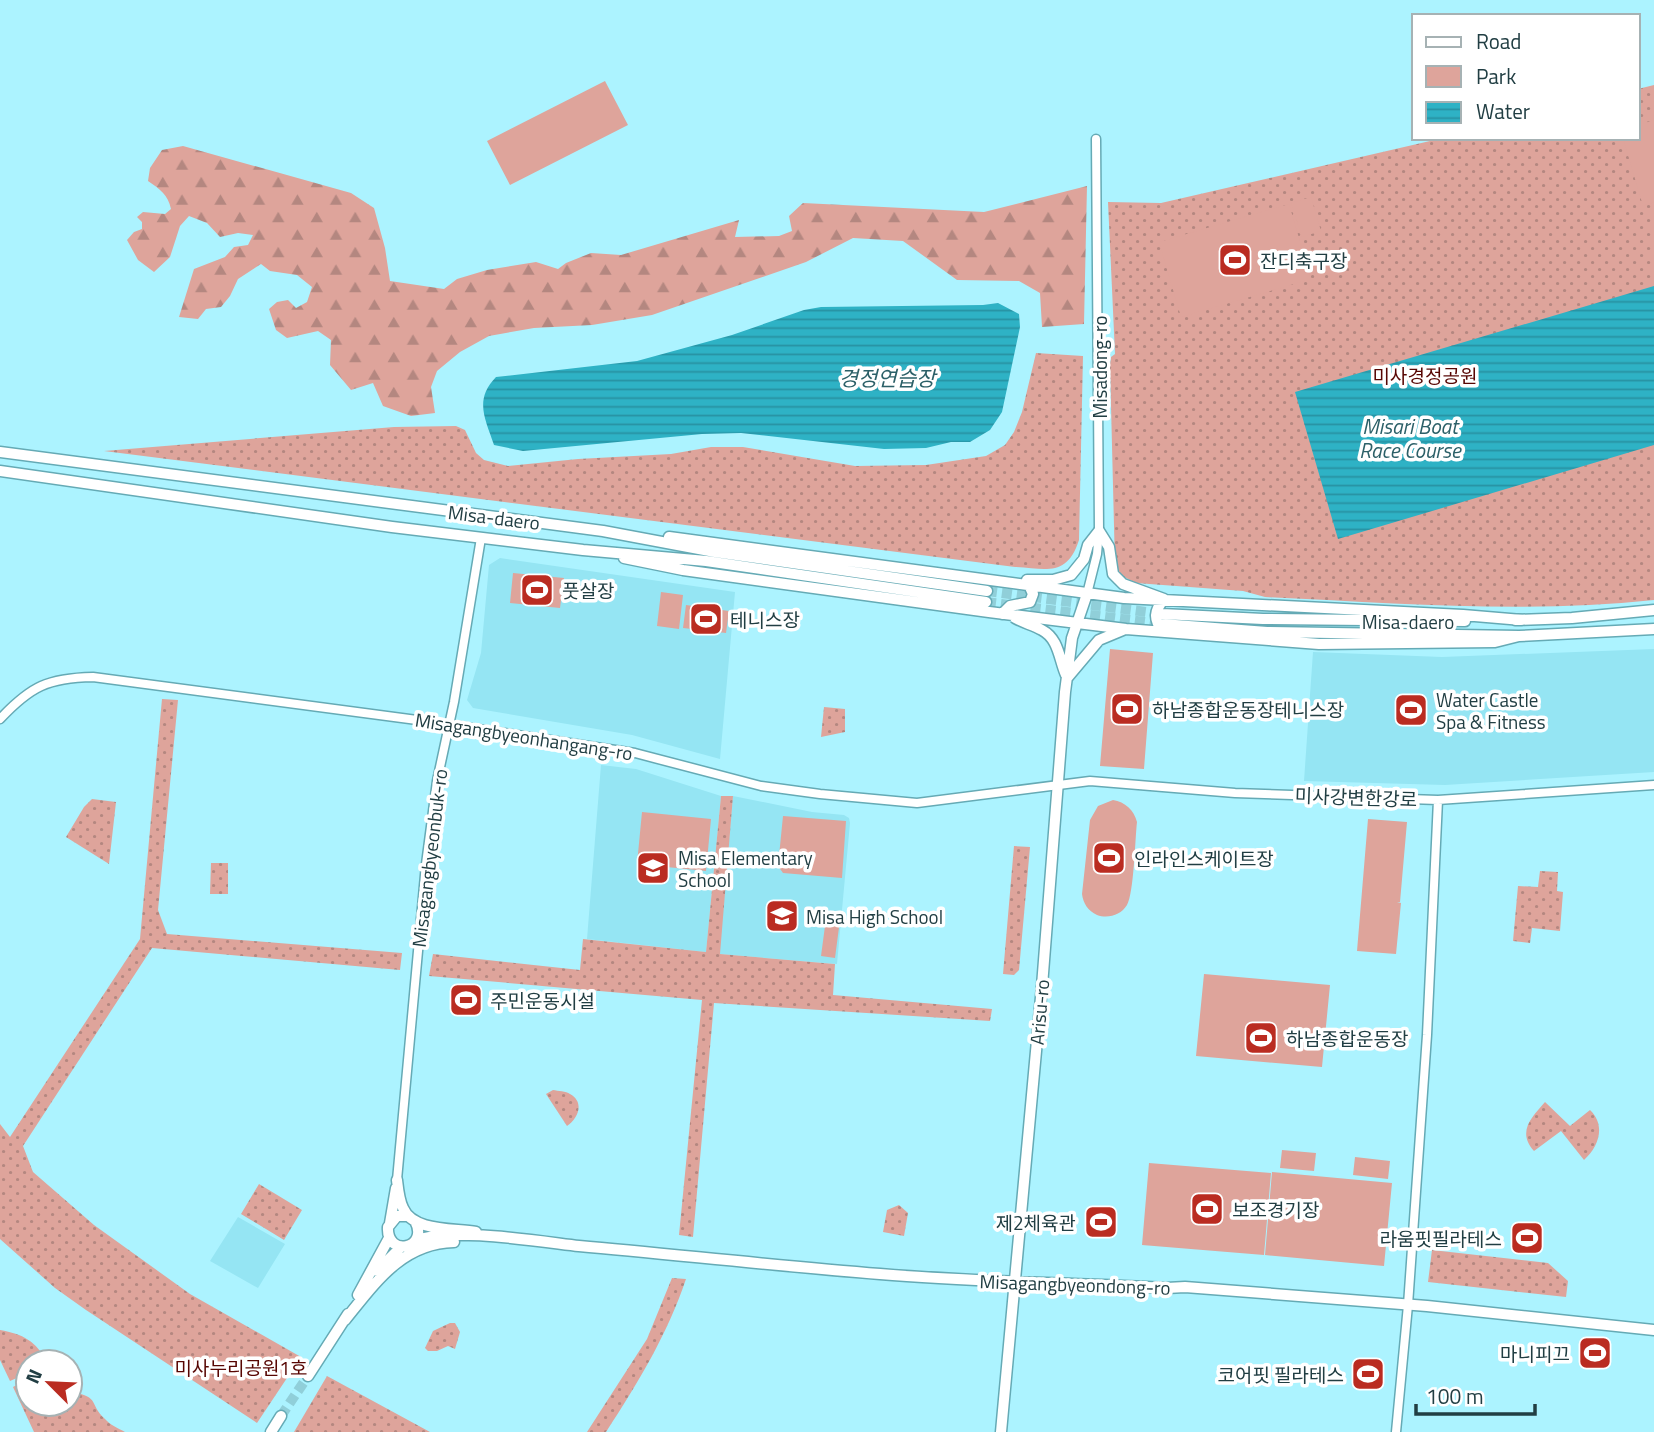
<svg xmlns="http://www.w3.org/2000/svg" width="1654" height="1432" viewBox="0 0 1654 1432" font-family="'Titillium Web','Noto Sans KR',sans-serif">
	<style>
		.built { fill: #95e5f3 }
		.green { fill: url(#green-dots) }
		.forest { fill: url(#forest-firs) }
		.pitch { fill: #dea49b }
		.water { fill: url(#water-rules) }
		.lines { fill: none; stroke-linecap: round; stroke-linejoin: round }
		.major-tunnel { stroke: #90cfd9; stroke-width: 10; stroke-dasharray: 10 5; stroke-linecap: butt }
		.minor-casing { stroke: #65aab5; stroke-width: 11 }
		.major-casing { stroke: #65aab5; stroke-width: 13 }
		.minor { stroke: #fff; stroke-width: 8 }
		.major { stroke: #fff; stroke-width: 10 }
		.labels { text-anchor: middle; dominant-baseline: central; stroke-width: 7; stroke-linejoin: round; paint-order: stroke }
		.poi-label { font-size: 19px; fill: #213e43; stroke: #fff; text-anchor: start }
		.street-label { font-size: 19px; fill: #213e43; stroke: #fff }
		.park-label { font-size: 19px; fill: #570603; stroke: #fff }
		.water-label { font-size: 21px; font-style: italic; fill: #2c6068; stroke: #fff }
	</style>
	<defs>
		<pattern id="green-dots" width="8" height="8" patternUnits="userSpaceOnUse" patternTransform="scale(1.75)"><rect width="8" height="8" fill="#dea49b"/><path d="M2 2h.1M6 6h.1" fill="none" stroke="#b48780" stroke-width="1.8" stroke-linecap="round"/></pattern>
		<pattern id="forest-firs" width="22" height="20" patternUnits="userSpaceOnUse" patternTransform="scale(1.75)"><rect width="22" height="20" fill="#dea49b"/><path d="M5 1l3.5 6h-7zM16 11l3.5 6h-7z" fill="#b48780"/></pattern>
		<pattern id="water-rules" width="6" height="5" patternUnits="userSpaceOnUse" patternTransform="scale(1.75)"><rect width="6" height="5" fill="#2eb2c5"/><path d="M0 2.5h6" fill="none" stroke="#2792a2"/></pattern>
	</defs>
	<rect width="100%" height="100%" fill="#acf3ff"/>
	<path class="built" d="M500,558L735,592L720,759L632,735L473,708L467,700L481,653L489,565Z
		M1654,649V772L1445,785L1304,781L1313,652L1442,657Z
		M601,765L636,769L721,796L706,952L587,939Z
		M733,796L812,812L844,815L849,818L850,823L837,964L719,954Z
		M238,1217L285,1244L258,1288L210,1261Z"/>
	<path class="green" d="M1654,85V600C1525,614 1395,603 1265,597L1243,591L1136,583L1122,576L1115,566L1110,365L1111,357L1115,354L1108,202L1161,203L1443,138H1638V89Z
		M1036,353L1083,356L1079,540C1067,577 1047,569 1015,567L104,451L394,427L456,426L465,430L476,453L484,460L508,466L578,459L671,454L711,447H743L855,466L926,465L986,456L1005,445L1014,432L1022,412Z
		M162,699L178,700L158,910L167,934L402,953L400,970L152,948L23,1146L33,1172L94,1225L190,1294L301,1357L257,1423L86,1310L55,1288L0,1239V1124L10,1137L140,939Z
		M824,707L845,709V732L821,737Z
		M721,796H733L720,954L835,964L833,995L992,1009L990,1021L714,1003L693,1237L679,1235L702,1000L429,976L433,954L580,970L583,939L706,952Z
		M92,799L116,802L109,864L66,837L84,807Z
		M1014,846L1030,847L1019,970L1014,975L1003,974Z
		M211,863H228V894H210Z
		M1540,871L1558,872L1557,891L1563,892L1560,931L1532,928L1530,943L1513,941L1518,886L1538,887Z
		M553,1090C558,1091 566,1091 570,1094C585,1102 578,1119 567,1126L546,1094Z
		M1545,1102L1570,1126L1590,1110C1606,1125 1599,1147 1584,1160L1561,1131L1534,1151C1517,1132 1531,1118 1545,1102Z
		M259,1184L302,1210L284,1240L241,1214Z
		M899,1205L908,1213L904,1236L883,1232L887,1210Z
		M1432,1250L1548,1263L1568,1281L1566,1297L1428,1282Z
		M672,1278L686,1279C667,1335 638,1383 606,1432H587L647,1339Z
		M450,1323H455L460,1332L455,1349L448,1346L437,1351H428L425,1348L433,1331Z
		M0,1330C23,1334 36,1341 47,1362H28V1373L10,1381L0,1360Z
		M327,1376L430,1432H294Z
		M28,1379V1404H70V1391C103,1399 87,1402 105,1419C110,1425 118,1428 125,1432H34L13,1387Z"/>
	<path class="forest" d="M183,146L351,193L374,208L385,248L390,281L444,289L457,279L487,270L536,262L558,269L566,263L591,253L621,255L739,220L735,237L779,236L792,231L789,216L803,203L984,212L1087,186L1084,324L1042,327L1040,293L1019,281L957,280L903,241L853,238L806,262L652,315L592,325L534,328L489,336L460,352L437,371L431,387L435,413L411,416L383,406L373,383L351,390L330,365L331,340L318,331L287,338L276,330L269,309L277,302L288,300L296,308L307,302L312,287L297,275L270,271L261,264L238,279L230,296L221,307L206,309L198,319L179,317L194,269L225,257L234,247L248,245L253,235L238,233L220,237L207,223L189,216L180,226L170,257L154,272L138,260L127,240L134,232L142,229V222L137,217L143,212L165,214L171,209C168,195 160,189 148,181L150,168L162,150Z"/>
	<path class="pitch" d="M605,81L628,125L510,185L487,141Z
		M1654,120V202L1643,206L1623,138H1638V125Z
		M1311,197L1321,231L1302,237L1291,203Z
		M1289,204L1311,279L1181,317L1159,242Z
		M513,573L564,578L560,608L510,603Z
		M661,592L683,595L679,629L657,626Z
		M686,605L729,611L726,633L683,628Z
		M1110,649L1153,653L1144,769L1100,766Z
		M1113,800C1125,802 1134,810 1137,822C1135,839 1134,893 1127,905C1121,915 1108,919 1097,915C1088,911 1083,903 1082,894L1090,820L1098,806Z
		M642,812L711,819L706,871L637,864Z
		M783,816L846,821L842,878L783,873L778,866Z
		M1368,819L1407,822L1400,902H1397L1401,903L1396,954L1357,951Z
		M827,911L841,912L835,958L821,956Z
		M1204,974L1330,985L1322,1067L1196,1056Z
		M1282,1150L1316,1153L1314,1171L1280,1168Z
		M1355,1157L1390,1161L1388,1179L1353,1175Z
		M1149,1163L1271,1173L1264,1255L1142,1245Z
		M1272,1172L1392,1183L1384,1266L1265,1255Z"/>
	<path class="water" d="M1654,286V445L1338,539L1295,392Z
		M998,303L1019,314L1020,327L1002,412L990,430L970,442H951L926,448L884,449L741,433L702,434L523,451L494,445C485,418 474,400 496,377L637,361L732,335L804,310L821,307L983,305Z"/>
	<g class="lines">
		<path class="major-tunnel" d="M987,591L1162,614
			M986,602L1162,624
			M281,1416L308,1376"/>
		<defs>
			<path id="minor" d="M1087,594L1097,554L1099,531L1096,139
				M0,719C31,686 48,678 93,677L432,722L635,753L761,786L820,794L917,803L1090,781L1235,793L1438,800L1654,785
				M397,1180L426,864L437,781L454,702L481,538
				M1396,1432L1408,1305L1427,1035L1438,800"/>
			<path id="major" d="M0,452L603,531L715,552L987,591
				M0,471L392,527L583,550L706,561L986,602
				M669,537L1124,598L1463,615L1522,620
				M624,558L683,570L989,612L1126,629L1319,644L1495,642L1519,636
				M1027,580H1053L1071,575L1084,559L1088,545L1099,531L1109,547L1113,574L1123,584L1164,599C1154,611 1153,619 1163,632
				M1002,614L1010,606L1030,602L1033,594L1029,585
				M1162,614L1263,619L1465,621
				M1015,618C1024,623 1033,625 1042,630C1059,639 1059,659 1066,675
				M1515,620L1572,618L1654,610
				M1162,624L1267,632L1519,636L1654,629
				M1067,678L1099,640L1123,630
				M397,1180C398,1189 399,1200 403,1208C413,1232 455,1228 476,1232
				M407,1216H397L388,1227C386,1258 430,1249 415,1221
				M390,1223L396,1188
				M416,1241C445,1226 543,1242 579,1246C679,1255 780,1266 880,1274C975,1282 1071,1283 1167,1288L1185,1287L1427,1306L1654,1330
				M377,1271L401,1247
				M358,1295L389,1238
				M345,1320C375,1283 402,1243 454,1242
				M308,1376L348,1314
				M271,1432L281,1416
				M1001,1432L1042,986L1065,692L1072,638L1087,594"/>
		</defs>
		<use href="#minor" class="minor-casing"/>
		<use href="#major" class="major-casing"/>
		<use href="#minor" class="minor"/>
		<use href="#major" class="major"/>
	</g>
	<defs>
		<symbol id="stadium-square" viewBox="-11 -11 22 22"><rect x="-9" y="-9" width="18" height="18" rx="4" fill="#ba2c21" stroke="#fff"/><path d="M0-5a6.5 5 0 1 0 0 10a6.5 5 0 1 0 0-10ZM-3.5-1.8h7v3.6h-7Z" fill="#fff"/></symbol>
		<symbol id="school-square" viewBox="-11 -11 22 22"><rect x="-9" y="-9" width="18" height="18" rx="4" fill="#ba2c21" stroke="#fff"/><path d="M0-5L7-2L0 1L-7-2ZM-4 1L0 2.5L4 1V4Q0 6-4 4Z" fill="#fff"/></symbol>
	</defs>
	<g fill-rule="evenodd">
		<use href="#stadium-square" x="1216" y="241" width="38" height="38"/>
		<use href="#stadium-square" x="518" y="571" width="38" height="38"/>
		<use href="#stadium-square" x="687" y="600" width="38" height="38"/>
		<use href="#stadium-square" x="1108" y="690" width="38" height="38"/>
		<use href="#stadium-square" x="1392" y="691" width="38" height="38"/>
		<use href="#stadium-square" x="1090" y="839" width="38" height="38"/>
		<use href="#school-square" x="634" y="849" width="38" height="38"/>
		<use href="#school-square" x="763" y="897" width="38" height="38"/>
		<use href="#stadium-square" x="447" y="981" width="38" height="38"/>
		<use href="#stadium-square" x="1242" y="1019" width="38" height="38"/>
		<use href="#stadium-square" x="1188" y="1190" width="38" height="38"/>
		<use href="#stadium-square" x="1082" y="1203" width="38" height="38"/>
		<use href="#stadium-square" x="1508" y="1219" width="38" height="38"/>
		<use href="#stadium-square" x="1576" y="1334" width="38" height="38"/>
		<use href="#stadium-square" x="1349" y="1355" width="38" height="38"/>
	</g>
	<g class="labels">
		<g class="poi-label">
			<text x="1260" y="260">잔디축구장</text>
			<text x="562" y="590">풋살장</text>
			<text x="730" y="619">테니스장</text>
			<text x="1436" y="699">Water Castle<tspan x="1436" dy="22">Spa &amp; Fitness</tspan></text>
			<text x="1152" y="709">하남종합운동장테니스장</text>
			<text x="678" y="857">Misa Elementary<tspan x="678" dy="22">School</tspan></text>
			<text x="1134" y="858">인라인스케이트장</text>
			<text x="806" y="916">Misa High School</text>
			<text x="490" y="1000">주민운동시설</text>
			<text x="1286" y="1038">하남종합운동장</text>
			<text x="1232" y="1209">보조경기장</text>
			<text x="1076" y="1222" text-anchor="end">제2체육관</text>
			<text x="1502" y="1238" text-anchor="end">라움핏필라테스</text>
			<text x="1570" y="1353" text-anchor="end">마니피끄</text>
			<text x="1344" y="1374" text-anchor="end">코어핏 필라테스</text>
		</g>
		<g class="street-label">
			<text transform="translate(1099 367) rotate(-90)">Misadong-ro</text>
			<text transform="translate(494 517) rotate(7)">Misa-daero</text>
			<text x="1408" y="621">Misa-daero</text>
			<text transform="translate(524 736) rotate(9)">Misagangbyeonhangang-ro</text>
			<text transform="translate(1356 797) rotate(2)">미사강변한강로</text>
			<text transform="translate(429 858) rotate(-83)">Misagangbyeonbuk-ro</text>
			<text transform="translate(1039 1012) rotate(-85)">Arisu-ro</text>
			<text transform="translate(1075 1284) rotate(2)">Misagangbyeondong-ro</text>
		</g>
		<g class="park-label">
			<text x="1425" y="375">미사경정공원</text>
			<text x="241" y="1367">미사누리공원1호</text>
		</g>
		<g class="water-label">
			<text x="887" y="378">경정연습장</text>
			<text x="1410" y="426">Misari Boat<tspan x="1410" dy="24">Race Course</tspan></text>
		</g>
	</g>
	<rect x="1412" y="14" width="228" height="126" fill="#ffffff" stroke="#a6b2b4" stroke-width="2"/>
	<rect x="1426" y="37" width="35" height="10" fill="#ffffff" stroke="#a6b2b4" stroke-width="2"/>
	<text x="1476" y="49" font-size="21" fill="#213e43">Road</text>
	<rect x="1426" y="66" width="35" height="21" fill="#dea49b" stroke="#a6b2b4" stroke-width="2"/>
	<text x="1476" y="84" font-size="21" fill="#213e43">Park</text>
	<rect x="1426" y="102" width="35" height="21" fill="url(#water-rules)" stroke="#a6b2b4" stroke-width="2"/>
	<text x="1476" y="119" font-size="21" fill="#213e43">Water</text>
	<g transform="translate(49 1383) rotate(294)"><circle r="33" fill="#ffffff" stroke="#a6b2b4" stroke-width="2"/>
	<path d="M0-5L12 26L0 18L-12 26Z" fill="#ba2c21"/>
	<text y="-10" font-size="19" font-weight="bold" text-anchor="middle" fill="#213e43">N</text>
	</g>
	<path d="M1416 1404v10h119v-10" fill="none" stroke="#213e43" stroke-width="3.5"/>
	<text x="1426" y="1404" font-size="21" fill="#213e43" stroke="#ffffff" stroke-width="5" paint-order="stroke">100 m</text>
</svg>
